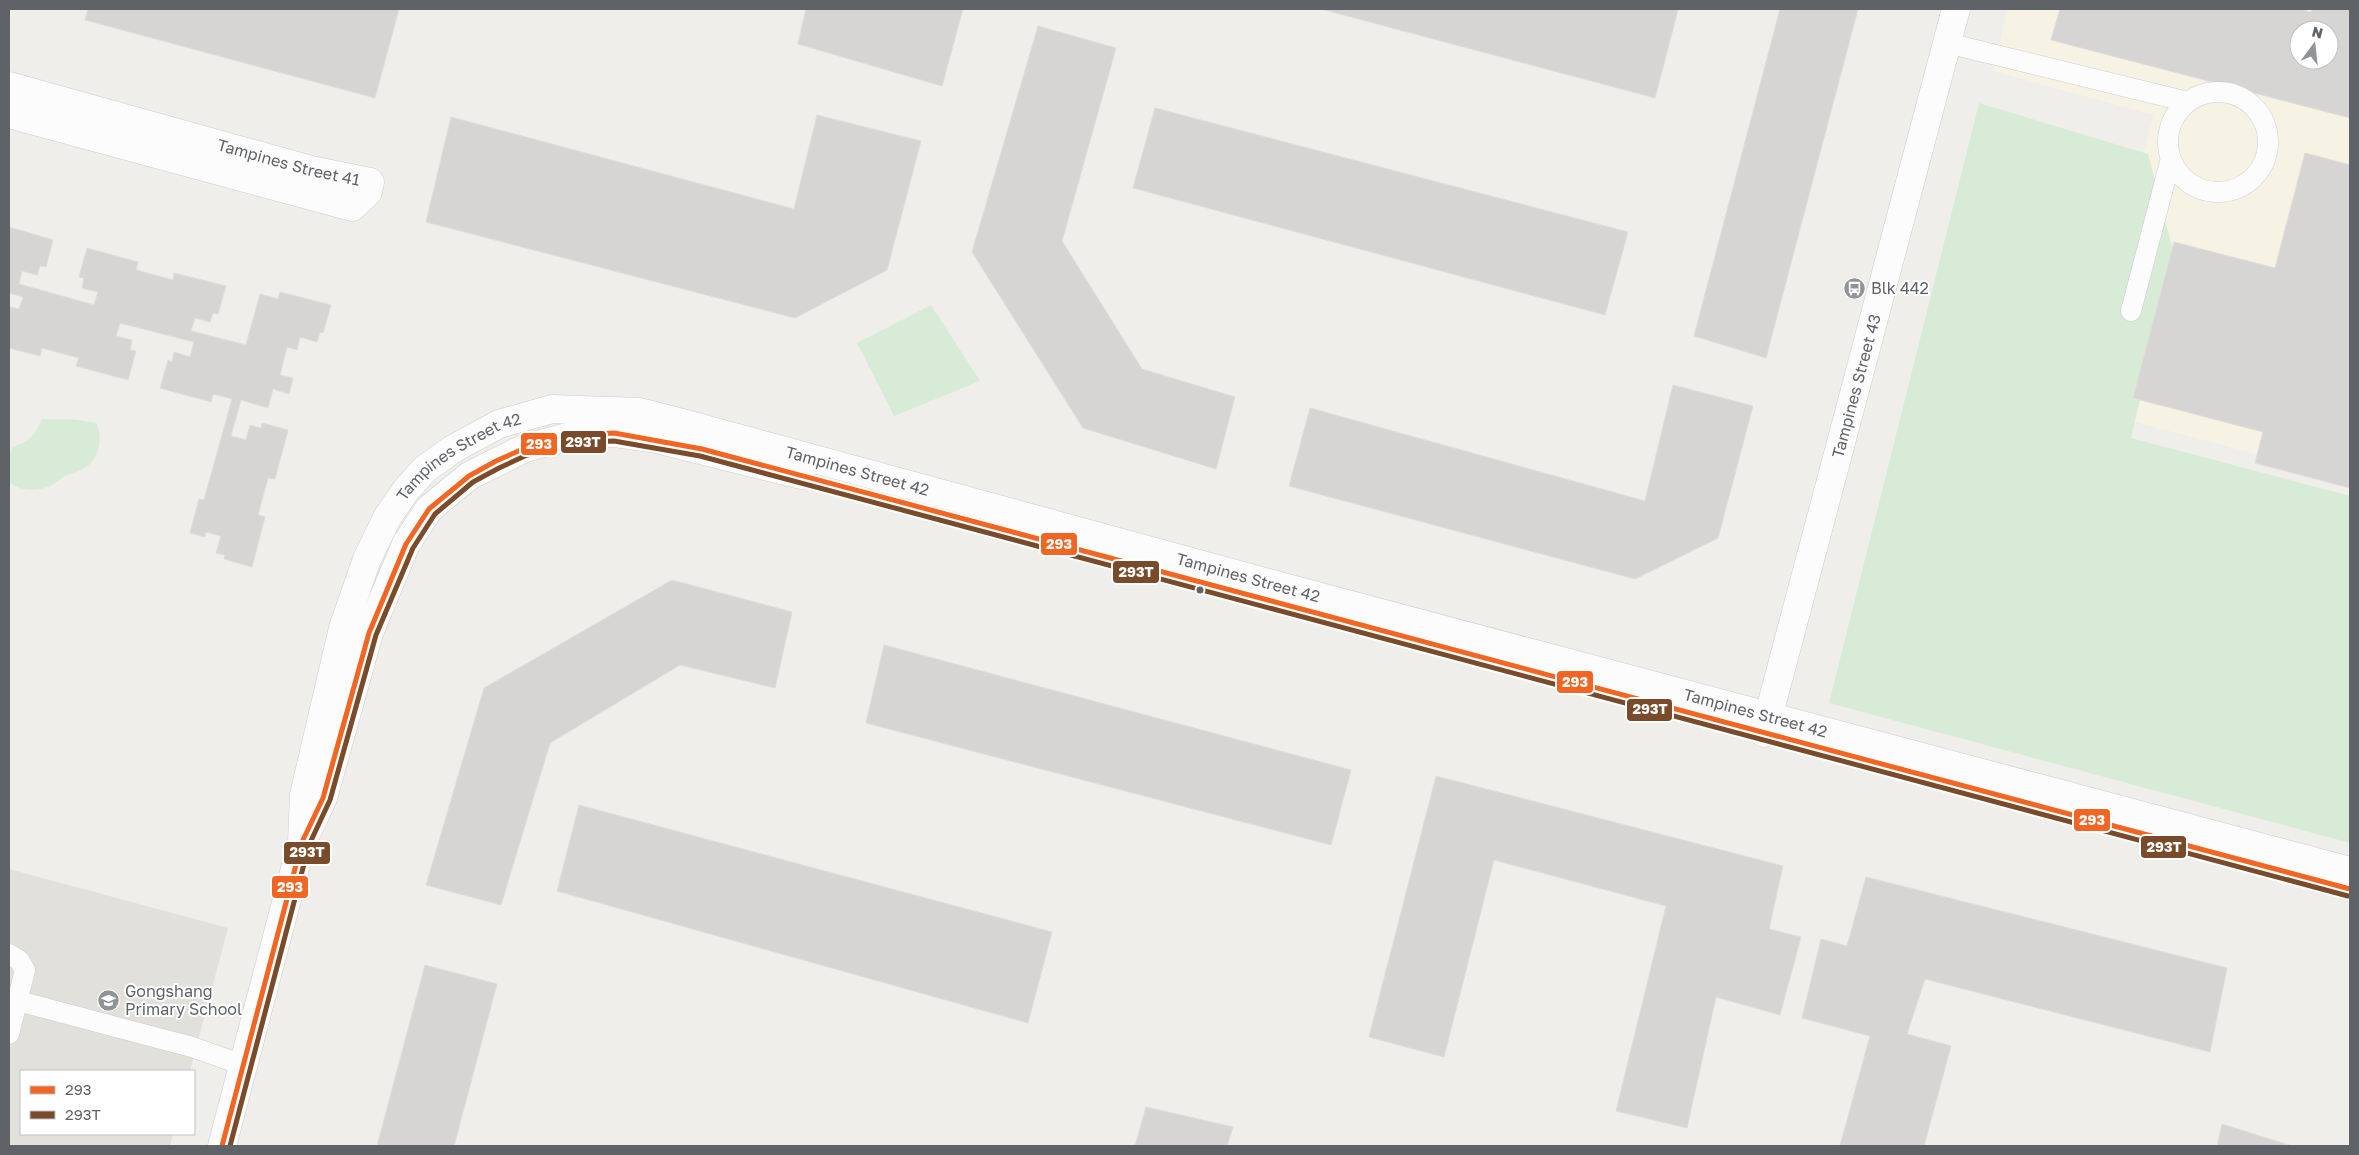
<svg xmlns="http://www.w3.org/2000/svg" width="2359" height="1155" viewBox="0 0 2359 1155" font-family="'Golos Text',sans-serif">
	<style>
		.commercial { fill: #f7f3e4; fill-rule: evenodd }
		.education { fill: #e2e0da }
		.green { fill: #d8ebd6 }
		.building { fill: #d6d5d3; stroke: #deddd9; fill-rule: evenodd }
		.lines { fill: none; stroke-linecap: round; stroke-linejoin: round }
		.service-casing { stroke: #cbcccc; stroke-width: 21 }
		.minor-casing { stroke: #cbcccc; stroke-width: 29 }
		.service { stroke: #fdfcfc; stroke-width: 20 }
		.minor { stroke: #fdfcfc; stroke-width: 28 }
		.bus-1-casing { stroke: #fff; stroke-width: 9 }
		.bus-2-casing { stroke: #fff; stroke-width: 9 }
		.bus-1 { stroke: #f26522; stroke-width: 5 }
		.bus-2 { stroke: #7a4b2a; stroke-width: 5 }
		.bus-dot { fill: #5f6368; stroke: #fff; stroke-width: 2 }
		.labels { text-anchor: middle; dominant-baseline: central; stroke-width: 4; stroke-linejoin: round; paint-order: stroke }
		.street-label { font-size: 16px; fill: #5f6368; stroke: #fff }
		.poi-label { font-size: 16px; fill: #5f6368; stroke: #fff; text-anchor: start }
		.line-badge { stroke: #fff; stroke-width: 2 }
		.badge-label { font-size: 14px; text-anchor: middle; font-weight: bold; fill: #fff }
	</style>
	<rect width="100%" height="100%" fill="#efeeea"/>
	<path class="commercial" d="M2008,9H2350V479L2076,406L2154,115L1993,71ZM2299,30H2329V60H2299Z"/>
	<path class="education" d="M9,869L228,928L190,1071H21V1134H173L170,1146H9Z"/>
	<path class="green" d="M1979,103L2148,154L2174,254L2131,438L2350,496V843L1829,703Z
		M931,305L980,381L894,416L857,343Z
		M42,419H71L96,423C103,437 100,458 86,467C80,471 74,472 68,475C62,477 57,482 52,485C39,492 19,492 9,481V458L12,447C28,443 36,435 42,419Z"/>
	<path class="building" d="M88,9H399L375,98L85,20Z
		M806,9H963L942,86L798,44Z
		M1321,9H1675L1678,10L1655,98Z
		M1780,9H1858L1766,358L1694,336Z
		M2060,9H2300L2311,12L2312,9H2350V118L2051,40ZM2299,30H2329V60H2299Z
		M1038,26L1116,48L1062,241L1142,369L1235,397L1216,469L1083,428L972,252Z
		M1155,108L1628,232L1605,315L1133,188Z
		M817,115L921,141L887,270L795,318L426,222L451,117L794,209Z
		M2305,153L2350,165V488L2255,463L2263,432L2133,398L2174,242L2275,268Z
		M9,227L53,240L46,267L40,266L37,275L22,271L19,284L94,305L98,292L82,288L84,278L79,277L87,248L138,262L136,270L173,280L174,273L226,286L218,314L213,313L210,322L195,318L191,331L246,345L260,294L278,299L280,292L331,305L323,333L320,332L317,342L300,337L297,350L287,347L280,375L293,378L289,394L273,389L268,408L241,400L231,436L246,440L250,425L261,428L262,423L288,430L275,479L268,478L258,515L265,517L252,567L224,559L225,555L216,553L221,536L206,532L205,537L190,533L199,499L204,500L232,399L213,394L211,402L160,388L168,360L172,362L174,352L190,357L194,342L120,323L116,336L132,340L130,350L136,351L128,380L76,366L79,358L42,348L40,356L9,348V307L19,309L23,297L9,293Z
		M1673,385L1753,406L1718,538L1635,579L1289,486L1310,408L1645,501Z
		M672,580L792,612L775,688L680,665L550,743L501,905L426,885L484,688Z
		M884,645L1351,770L1331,845L866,723Z
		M1436,776L1783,866L1769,929L1801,937L1780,1015L1716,997L1687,1128L1616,1111L1666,906L1494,860L1444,1057L1369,1037Z
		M579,805L1052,932L1028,1023L557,891Z
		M1866,877L2227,968L2210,1052L1925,979L1907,1034L1951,1046L1924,1146H1840L1870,1036L1802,1018L1821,939L1847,946Z
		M425,965L497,984L454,1146H377Z
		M1146,1107L1233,1127L1227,1146H1135Z
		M2222,1124L2292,1146H2217Z"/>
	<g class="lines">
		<defs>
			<path id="service" d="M1947,43L2188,102
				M2168 142a50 50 0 1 1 100 0a50 50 0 1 1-100 0Z
				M2131,311L2171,158
				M9,954L19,960L25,970L9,1034
				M18,1001L192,1047L243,1065"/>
			<g id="minor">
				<path id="s1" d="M9,86L311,170L370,182L368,192L352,207L9,114"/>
				<path id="s2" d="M1764,733L1956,9"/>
				<path d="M307,832L323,798L369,633L406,544L429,509L469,476L525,448L575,435L596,433H614L656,439L801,475"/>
				<path id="s3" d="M222,1146L302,842L304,795L343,628L367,559L388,516L406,490L425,469L453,449L499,424L552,409L640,412L686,424L1287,588L2350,871"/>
			</g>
		</defs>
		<use href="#service" class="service-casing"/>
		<use href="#minor" class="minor-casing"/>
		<use href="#service" class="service"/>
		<use href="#minor" class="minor"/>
		<defs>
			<path id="bus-1" d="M222,1146L302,842L323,798L369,633L406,544L429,509L469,476L496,461L525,448L575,435L614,433L702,449L2350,889"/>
			<path id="bus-2" d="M230,1146L309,845L330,800L376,635L413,548L435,514L473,482L499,468L527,455L576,442L614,441L700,456L2348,896"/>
		</defs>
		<use href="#bus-1" class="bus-1-casing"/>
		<use href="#bus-2" class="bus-2-casing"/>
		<use href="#bus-1" class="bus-1"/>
		<use href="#bus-2" class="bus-2"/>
	</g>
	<defs>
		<symbol id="bus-disc" viewBox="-11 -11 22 22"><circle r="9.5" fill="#919496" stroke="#fff"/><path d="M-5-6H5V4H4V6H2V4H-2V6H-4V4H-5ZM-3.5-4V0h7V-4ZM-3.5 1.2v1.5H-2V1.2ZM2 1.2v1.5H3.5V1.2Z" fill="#fff"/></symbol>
		<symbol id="school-disc" viewBox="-11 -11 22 22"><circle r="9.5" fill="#919496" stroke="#fff"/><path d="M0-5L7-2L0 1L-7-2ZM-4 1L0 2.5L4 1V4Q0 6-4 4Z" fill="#fff"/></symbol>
	</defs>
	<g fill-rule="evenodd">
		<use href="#bus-disc" x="1842" y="276" width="25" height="25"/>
		<use href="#school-disc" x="96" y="988" width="25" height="25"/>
	</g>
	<circle class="bus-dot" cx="1200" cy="590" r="4.5"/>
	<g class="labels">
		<g class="street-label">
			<text stroke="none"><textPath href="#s1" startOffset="290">Tampines Street 41</textPath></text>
			<text stroke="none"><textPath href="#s2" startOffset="359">Tampines Street 43</textPath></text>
			<text stroke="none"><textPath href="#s3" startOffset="749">Tampines Street 42</textPath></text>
			<text stroke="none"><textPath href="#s3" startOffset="1169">Tampines Street 42</textPath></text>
			<text stroke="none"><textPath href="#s3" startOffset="1574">Tampines Street 42</textPath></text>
			<text stroke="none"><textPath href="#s3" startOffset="2099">Tampines Street 42</textPath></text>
		</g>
		<g class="poi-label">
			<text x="1871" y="288">Blk 442</text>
			<text x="125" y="991">Gongshang<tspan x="125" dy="18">Primary School</tspan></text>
		</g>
	</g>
	<g class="line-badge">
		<rect x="560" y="430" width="47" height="24" rx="5" fill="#7a4b2a"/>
		<rect x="520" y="432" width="38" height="24" rx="5" fill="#f26522"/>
		<rect x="1040" y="532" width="38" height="24" rx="5" fill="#f26522"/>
		<rect x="1112" y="560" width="48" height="24" rx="5" fill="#7a4b2a"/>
		<rect x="1556" y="670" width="38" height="24" rx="5" fill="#f26522"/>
		<rect x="1626" y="698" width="47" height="24" rx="5" fill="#7a4b2a"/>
		<rect x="2073" y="808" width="38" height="24" rx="5" fill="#f26522"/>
		<rect x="2140" y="835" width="47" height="24" rx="5" fill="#7a4b2a"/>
		<rect x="283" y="841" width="48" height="24" rx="5" fill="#7a4b2a"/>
		<rect x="271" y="875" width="38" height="24" rx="5" fill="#f26522"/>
	</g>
	<g class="badge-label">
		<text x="583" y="447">293T</text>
		<text x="539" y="449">293</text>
		<text x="1059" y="549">293</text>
		<text x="1136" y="577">293T</text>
		<text x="1575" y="687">293</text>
		<text x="1650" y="714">293T</text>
		<text x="2092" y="825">293</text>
		<text x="2164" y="852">293T</text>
		<text x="307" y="857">293T</text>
		<text x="290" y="892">293</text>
	</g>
	<rect width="2359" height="1155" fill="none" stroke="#5f6368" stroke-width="20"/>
	<rect x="20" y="1070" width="175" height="65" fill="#ffffff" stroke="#bfc1c3"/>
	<rect x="30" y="1086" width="25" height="8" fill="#f26522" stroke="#bfc1c3"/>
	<text x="65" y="1095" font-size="15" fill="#5f6368">293</text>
	<rect x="30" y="1111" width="25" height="8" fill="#7a4b2a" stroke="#bfc1c3"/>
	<text x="65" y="1120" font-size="15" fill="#5f6368">293T</text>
	<g transform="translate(2314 45) rotate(15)"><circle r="24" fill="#ffffff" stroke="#bfc1c3"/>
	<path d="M0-4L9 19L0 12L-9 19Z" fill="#919496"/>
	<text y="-8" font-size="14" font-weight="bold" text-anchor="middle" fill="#5f6368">N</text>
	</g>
</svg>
